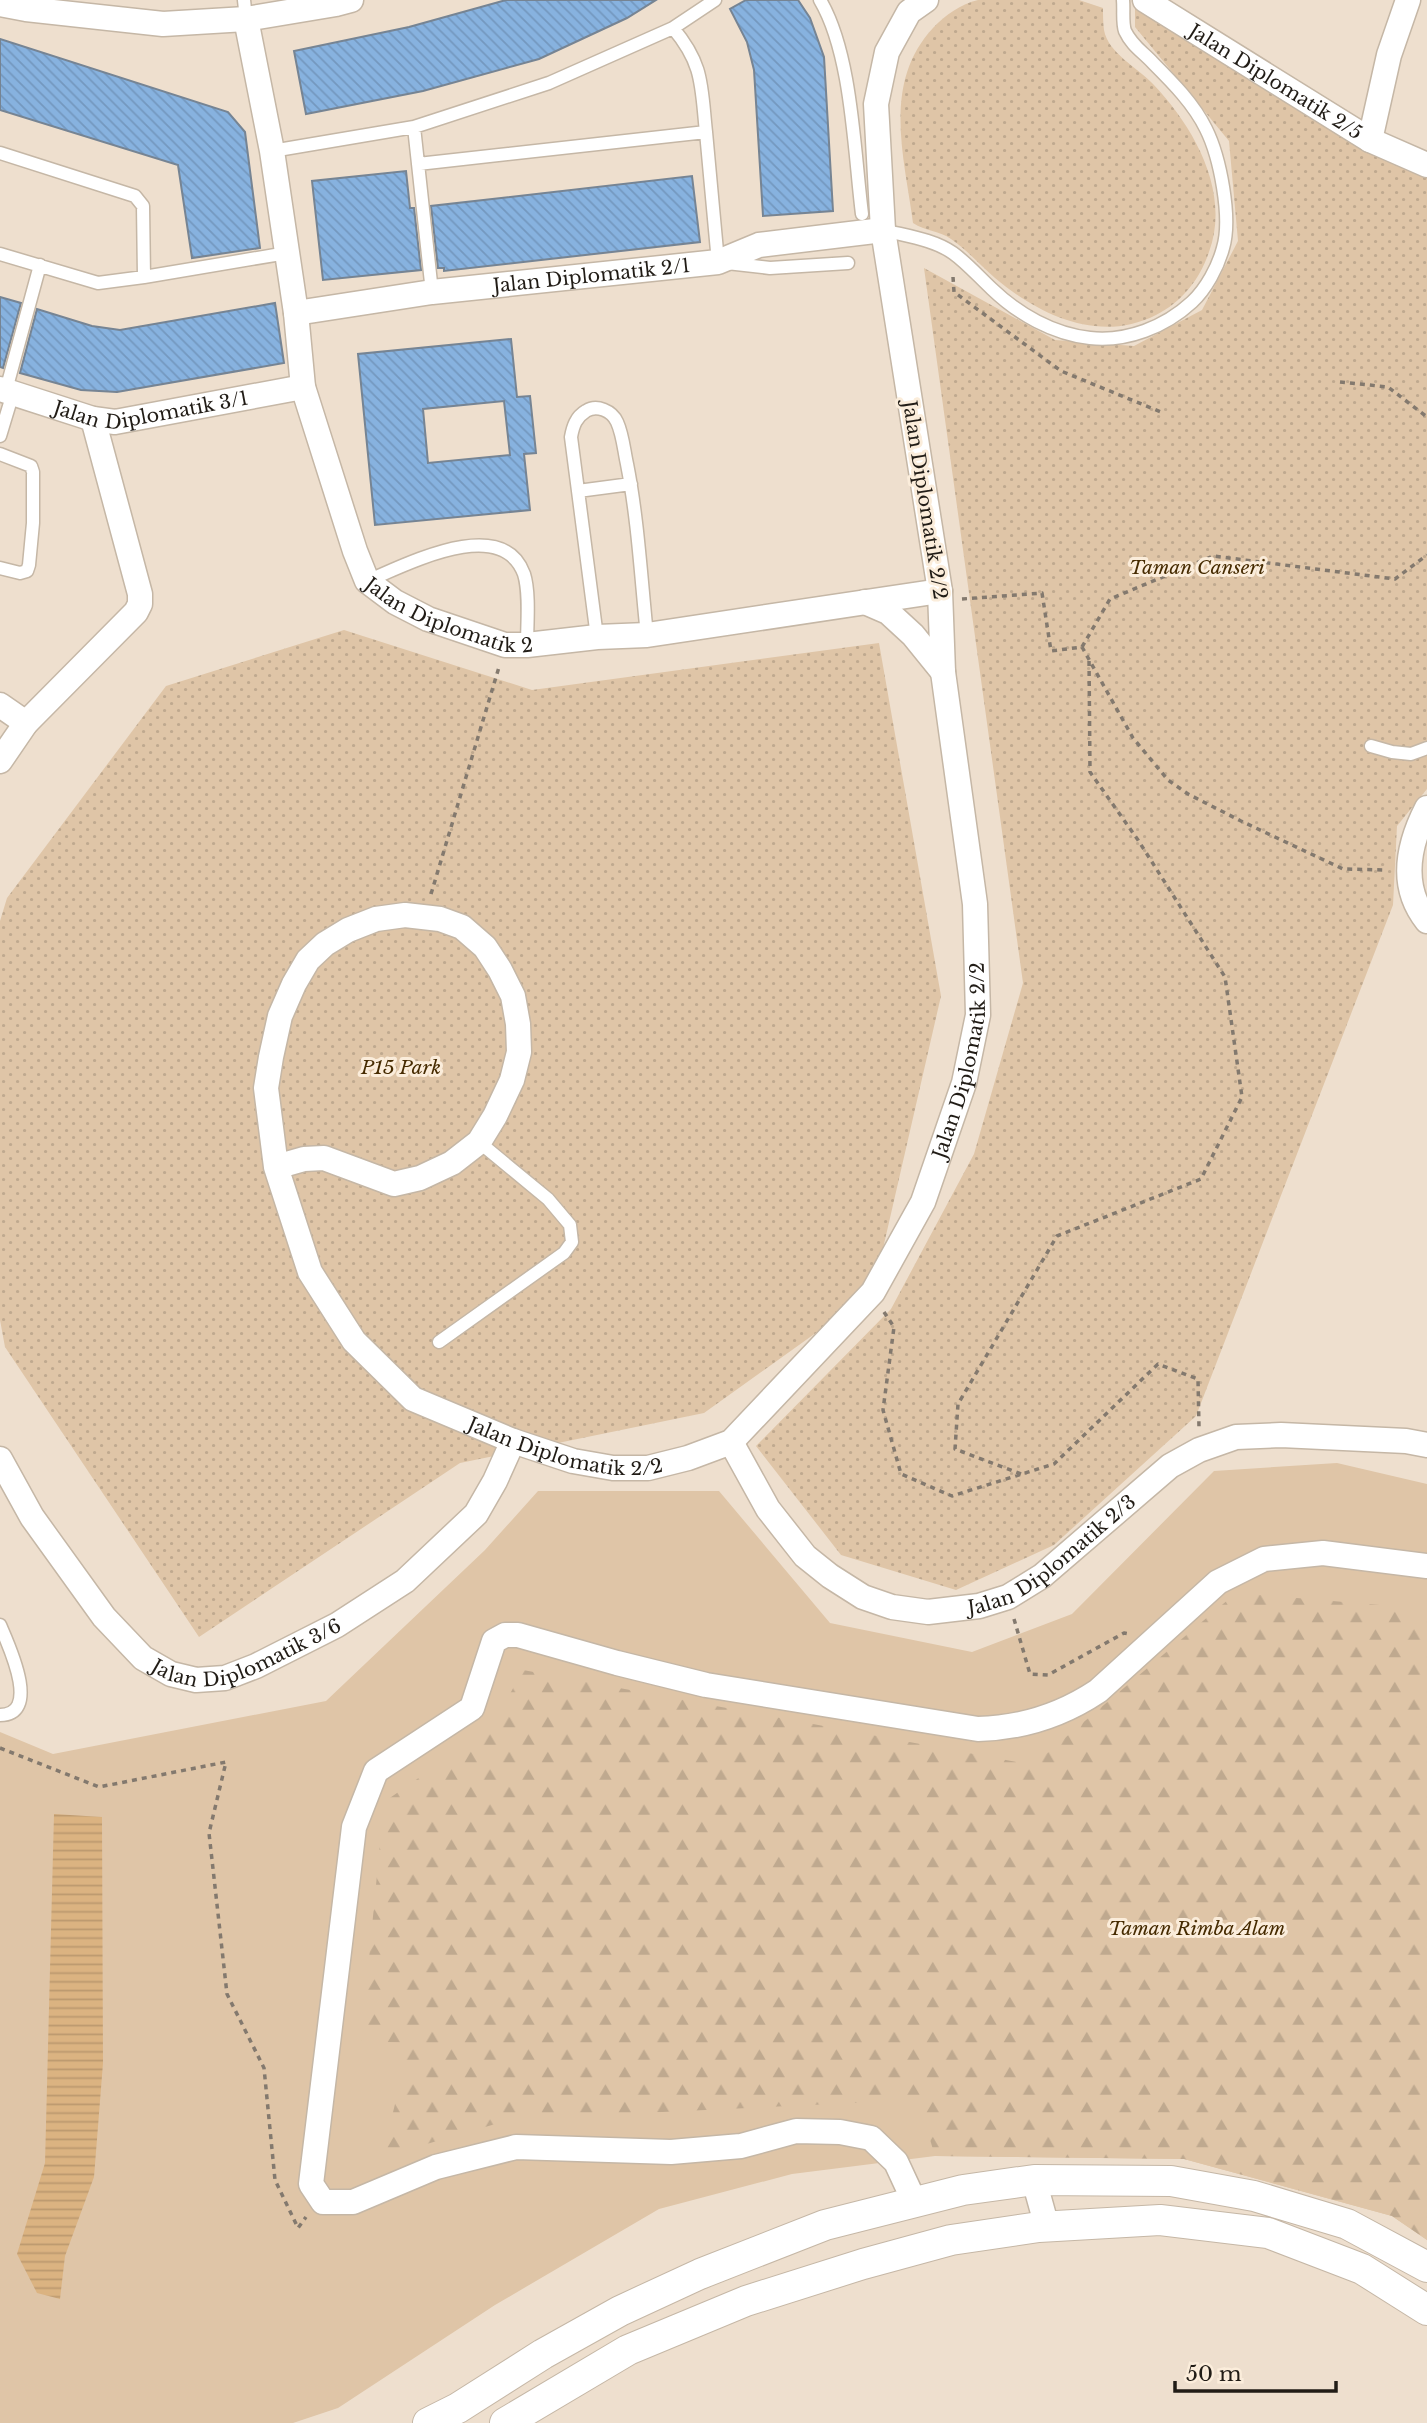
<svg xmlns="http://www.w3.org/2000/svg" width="1427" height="2423" viewBox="0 0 1427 2423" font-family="'Libre Baskerville',serif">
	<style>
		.green { fill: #dfc5a7 }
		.forest { fill: url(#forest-firs) }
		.park { fill: url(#park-dots) }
		.water { fill: url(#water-rules) }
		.building { fill: url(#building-back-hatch); stroke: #768493; stroke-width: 2; fill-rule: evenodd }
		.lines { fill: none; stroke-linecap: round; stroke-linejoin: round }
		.service-casing { stroke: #c5b7a6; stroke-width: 15 }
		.minor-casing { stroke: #c5b7a6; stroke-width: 27 }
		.tertiary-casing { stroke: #c5b7a6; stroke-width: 32 }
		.path { stroke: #83796e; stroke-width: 3.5; stroke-dasharray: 5 5; stroke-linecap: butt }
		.service { stroke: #fff; stroke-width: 12 }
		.minor { stroke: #fff; stroke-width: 24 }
		.tertiary { stroke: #fff; stroke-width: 30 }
		.labels { text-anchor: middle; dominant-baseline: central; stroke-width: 6; stroke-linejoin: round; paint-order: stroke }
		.street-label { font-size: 19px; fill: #211c16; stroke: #fbeddb }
		.park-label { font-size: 19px; font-style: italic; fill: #462b01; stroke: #fbeddb }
	</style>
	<defs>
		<pattern id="forest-firs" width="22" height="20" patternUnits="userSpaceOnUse" patternTransform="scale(1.75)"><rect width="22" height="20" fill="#dfc5a7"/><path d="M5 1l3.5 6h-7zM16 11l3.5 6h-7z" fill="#bfa98f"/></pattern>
		<pattern id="park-dots" width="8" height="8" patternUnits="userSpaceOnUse" patternTransform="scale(1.75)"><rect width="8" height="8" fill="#dfc5a7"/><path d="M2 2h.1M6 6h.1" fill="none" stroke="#bfa98f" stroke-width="1.8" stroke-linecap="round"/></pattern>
		<pattern id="water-rules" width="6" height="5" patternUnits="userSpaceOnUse" patternTransform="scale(1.75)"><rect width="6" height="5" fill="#dbb381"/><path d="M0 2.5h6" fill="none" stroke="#bc996f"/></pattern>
		<pattern id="building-back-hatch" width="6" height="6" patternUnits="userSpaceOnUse" patternTransform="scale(1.75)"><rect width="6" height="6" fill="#87b2df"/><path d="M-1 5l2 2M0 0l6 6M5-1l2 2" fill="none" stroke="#7498bf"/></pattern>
	</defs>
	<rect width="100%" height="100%" fill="#eedfce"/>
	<path class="green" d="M1337,1463L1427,1484V2240L1392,2216L1184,2159L935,2156L792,2174L659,2209L495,2305L338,2408L293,2423H0V1732L53,1754L326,1701L485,1550L538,1491H719L830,1623L972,1652L1072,1614L1214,1471Z"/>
	<path class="forest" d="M1236,1593L1427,1609V2240L1392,2216L1184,2159L935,2156L918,2100L513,2119L382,2157L410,2043L361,2041L384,1802L492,1727L523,1670L1033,1765Z"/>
	<path class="park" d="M978,0H1079L1103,8C1103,15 1103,23 1104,30C1108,53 1138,68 1153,84C1194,127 1231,192 1209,252C1200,279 1182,302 1156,315C1099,344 1039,315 995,278C980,265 968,251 951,239C940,231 925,231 913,223C904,156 882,83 933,28C945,15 961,4 978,0Z
		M1135,8L1427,169V789L1397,826L1393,905L1196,1416L1054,1545L956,1590L841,1555L756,1446L891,1309L974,1154L1023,983L924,268L1055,340L1134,346L1202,310L1238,241L1229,141L1135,27Z
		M344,630L532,690L879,643L941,996L873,1292L704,1413L460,1463L199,1637L5,1347L0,1320V921L7,898L166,686Z"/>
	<path class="water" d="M54,1814L102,1817L103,2063L94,2177L65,2256L60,2299L37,2293L17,2254L45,2163Z"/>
	<path class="building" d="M506,0H656L627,18L539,59L423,91L306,114L294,51L409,27Z
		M746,0H798L810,18L824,57L833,211L763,216L754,70L747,42L730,9Z
		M0,39L228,112L245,132L260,248L192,258L178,165L0,110Z
		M406,171L410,208H414L421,270L323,280L312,181Z
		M692,176L700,242L444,271V268H438L431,206Z
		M0,297L21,303L3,368L0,367Z
		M275,303L284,363L117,392L81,390L20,373L37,309L92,326L120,330Z
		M511,339L517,397L530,396L536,453L524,454L530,510L375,525L358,354ZM504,401L510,455L428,463L423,409Z"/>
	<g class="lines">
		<defs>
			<path id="service" d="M244,0L246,19
				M820,0C852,54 854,151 862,214
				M414,127L432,292
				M706,132L718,262L770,268L848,263
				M272,151L414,127L549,83L673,28L715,0
				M0,153L135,196L143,206L144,277
				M418,164L706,132C701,86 704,65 673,28
				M883,230C906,236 933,239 953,253C967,263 979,277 992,289C1018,314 1053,334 1090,338C1127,342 1165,327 1192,302C1206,289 1218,267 1223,248C1232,218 1220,157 1206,129C1194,104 1172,82 1153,63C1143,52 1132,46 1125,31C1122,23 1124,10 1123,0
				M0,254L98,283L144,277L287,253
				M6,390L40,265
				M0,436L13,393
				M0,454L31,466L33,472V523L29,565L27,571L20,573L0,568
				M578,491L631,484
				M367,581C406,565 502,514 524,574C530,593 527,625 527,645
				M597,637L571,437C573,426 576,417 586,411C597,404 612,411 617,422C623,435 624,451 627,464C638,520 641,578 647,635
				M1371,746L1392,752L1411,754L1427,748
				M439,1342L564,1253L572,1242L570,1225L548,1199L479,1142
				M0,1625C8,1644 42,1715 0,1715"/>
			<g id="minor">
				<path id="s1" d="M1145,0L1370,140L1427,165"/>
				<path d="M0,4L26,9L163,24L246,19L336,4L351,0"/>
				<path id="s2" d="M246,19L272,151L296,313L303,387L355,551L367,581L395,602L428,619L505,645H527L597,637L647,635L940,591"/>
				<path d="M1370,140L1389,55L1408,0"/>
				<path id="s3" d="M296,313L432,292L718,262L759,245L883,230"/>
				<path id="s4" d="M0,389L93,419L115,422L303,387"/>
				<path d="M865,602L888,612L913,635L943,672"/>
				<path d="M0,705L26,723"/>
				<path d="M0,761L26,723L136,612L140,604V594L93,419"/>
				<path d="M1427,808C1408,845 1399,886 1427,921"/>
				<path id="s5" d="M276,1167L304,1159L324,1158L394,1184L420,1178L452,1163L479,1142L495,1116L512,1080L519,1052L518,1024L513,996L500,970L485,947L462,927L440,919L405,915L376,919L348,930L325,944L308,960L294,984L280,1016L271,1057L266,1088L276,1167L310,1272L354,1341L413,1399L513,1441L573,1461L613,1468H648L688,1458L731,1442L873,1292L923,1202L964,1083L978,1015L975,904L943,672L940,591L883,230L876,104L887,52L909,12L926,0"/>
				<path id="s6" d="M731,1442L768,1509L805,1556L830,1576L863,1597L892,1607L928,1612L979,1606L1008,1597L1042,1576L1170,1466L1199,1450L1236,1437L1281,1435L1406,1441L1427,1445"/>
				<path id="s7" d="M0,1459L32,1517L104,1617L143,1658L171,1674L196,1680L225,1678L256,1666L337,1625L405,1581L476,1514L495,1481L513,1441"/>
				<path d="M1034,2180L1047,2227"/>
				<path d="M915,2203L896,2162L871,2138L840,2132L796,2131L741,2146L671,2152L516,2147L436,2167L353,2202H323L311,2184L354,1827L376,1771L472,1708L494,1641L505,1635H518L617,1663L706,1685L978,1729C1022,1728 1062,1715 1098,1691L1218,1582L1264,1559L1323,1553L1427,1566"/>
			</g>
			<path id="tertiary" d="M428,2423L458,2408L543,2354L620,2311L700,2274L825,2225L963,2190L1034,2180L1171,2181L1254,2196L1347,2224L1427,2267
				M505,2423L628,2350L746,2301L863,2264L951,2240L1039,2227L1160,2220L1268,2233L1362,2269L1427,2310"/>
		</defs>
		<use href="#service" class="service-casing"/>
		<use href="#minor" class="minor-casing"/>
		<use href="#tertiary" class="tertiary-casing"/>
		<path class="path" d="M953,277L954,292L1061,371L1161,412
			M1340,382L1388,387L1427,417
			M962,599L1042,593L1051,651L1082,647L1133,738L1168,780L1188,794L1241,821L1343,869L1387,870
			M1082,647L1110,599L1213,556L1395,579L1427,555
			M431,894L499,667
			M884,1312L894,1327L883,1410L901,1474L952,1496L1054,1464L1158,1364L1198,1379L1199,1427
			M1021,1474L955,1449L958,1404L1057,1236L1201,1179L1242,1097L1225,977L1138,840L1090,772L1089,657
			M1014,1619L1030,1674L1048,1675L1124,1633L1129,1634
			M0,1748L99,1787L226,1762L209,1833L227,1994L264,2068L275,2180L298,2228L306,2217"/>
		<use href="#service" class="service"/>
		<use href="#minor" class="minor"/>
		<use href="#tertiary" class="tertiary"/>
	</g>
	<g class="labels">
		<g class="street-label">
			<text stroke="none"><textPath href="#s1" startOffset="154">Jalan Diplomatik 2/5</textPath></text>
			<text stroke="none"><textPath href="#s3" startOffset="298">Jalan Diplomatik 2/1</textPath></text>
			<text stroke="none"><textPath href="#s4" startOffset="156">Jalan Diplomatik 3/1</textPath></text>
			<text transform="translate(925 500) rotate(81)">Jalan Diplomatik 2/2</text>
			<text stroke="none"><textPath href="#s2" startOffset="668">Jalan Diplomatik 2</textPath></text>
			<text stroke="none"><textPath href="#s5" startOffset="1913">Jalan Diplomatik 2/2</textPath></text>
			<text stroke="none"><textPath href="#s5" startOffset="1283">Jalan Diplomatik 2/2</textPath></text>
			<text stroke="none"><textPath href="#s6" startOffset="415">Jalan Diplomatik 2/3</textPath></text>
			<text stroke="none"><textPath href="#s7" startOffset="359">Jalan Diplomatik 3/6</textPath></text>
		</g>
		<g class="park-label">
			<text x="1197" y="567">Taman Canseri</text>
			<text x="401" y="1067">P15 Park</text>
			<text x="1197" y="1928">Taman Rimba Alam</text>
		</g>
	</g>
	<path d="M1175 2381v10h161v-10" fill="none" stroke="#211c16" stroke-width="3.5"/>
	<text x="1186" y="2381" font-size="21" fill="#211c16" stroke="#fbeddb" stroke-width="5" paint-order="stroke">50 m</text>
</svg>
